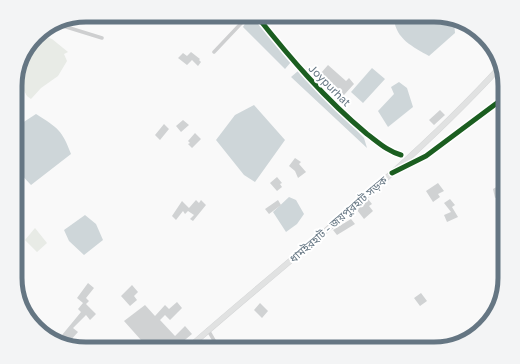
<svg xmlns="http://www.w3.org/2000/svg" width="520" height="364" viewBox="0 0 520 364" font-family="'Golos Text','Noto Sans Bengali',sans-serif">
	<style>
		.green { fill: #e8ebe6 }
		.water { fill: #ced6d9 }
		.building { fill: #d0d2d3 }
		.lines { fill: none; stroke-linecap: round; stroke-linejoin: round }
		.primary-casing { stroke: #d5d6d7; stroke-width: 6 }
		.street { stroke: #cecfd0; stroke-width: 3.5 }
		.primary { stroke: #e1e2e2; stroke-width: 5 }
		.cycleway-casing { stroke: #fff; stroke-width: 8 }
		.cycleway { stroke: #1b5e20; stroke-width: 5 }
		.labels { text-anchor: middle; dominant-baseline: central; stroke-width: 4; stroke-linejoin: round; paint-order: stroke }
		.street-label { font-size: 11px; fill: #657683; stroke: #fff }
		.rim { fill: none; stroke: #657683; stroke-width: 5 }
	</style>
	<rect width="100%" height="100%" fill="#f9f9f9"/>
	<path class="green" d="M39,34L52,39L68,52L64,54L67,61L58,76L41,88L31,99L27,96L16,77Z
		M35,228L47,243L37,252L25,240Z"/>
	<path class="water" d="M396,15H438L454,21L455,33L429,56C413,47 396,39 394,19Z
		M253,16L291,62L285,69L243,27L249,17Z
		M372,68L385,79L363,103L351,92Z
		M298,71L364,138L367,148L291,77Z
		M399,82L407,88L413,107L388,127L378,111L394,94L391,87Z
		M254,105L285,140L255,182L244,175L216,140L235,115Z
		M36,114C58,128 62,130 71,154L31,185L16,169V127Z
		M289,197L296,200L304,214L297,224L286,232L273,212Z
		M85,215L96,224L103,240L84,255L69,241L64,230Z"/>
	<path class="building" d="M191,52L200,59L199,60L201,62L198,66L192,60L187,65L178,58L183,53L187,56Z
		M328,65L346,81L349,78L354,84L344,95L321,73Z
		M440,110L445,115L434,125L429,120Z
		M183,120L189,125L181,132L176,126Z
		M164,124L169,129L160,140L155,135Z
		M195,133L201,139L192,148L188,144L190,143L188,141Z
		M295,158L301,162L299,164L306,172L298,178L295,171L289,166Z
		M277,177L282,183L280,184L282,187L277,191L270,183Z
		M438,183L444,191L438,194L440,197L433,202L426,191Z
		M500,185L504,193L495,198L493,189Z
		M368,199L372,204L369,206L373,211L364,219L357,210Z
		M450,199L455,205L452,207L458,217L447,222L444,215L451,212L444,203Z
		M196,200L199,203L201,200L206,205L193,221L190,219L194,215L188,211L185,214L183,211L176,220L172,216L182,201L189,208Z
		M278,200L281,205L269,214L265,209Z
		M351,219L355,224L337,235L333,230Z
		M88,283L94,288L86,298L89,301L86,304L96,314L90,320L86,315L73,328L78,332L69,342L62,335L81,312L78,309L83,303L77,298Z
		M132,285L138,292L134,296L137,300L130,306L121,296Z
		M421,293L427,301L420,306L414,298Z
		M177,302L182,308L170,320L165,315L160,320L175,336L185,326L192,334L174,349H149L124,321L145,305L155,316L165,305L169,309Z
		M260,303L268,311L262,318L254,310Z"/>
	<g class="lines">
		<defs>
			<path id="primary" d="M187,349C293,256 406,170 501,66"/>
		</defs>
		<use href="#primary" class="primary-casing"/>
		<path class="street" d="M256,15C290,58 325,99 367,134C378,142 387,151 401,155
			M60,25L102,38
			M214,52L249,15
			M397,170L426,156L505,97
			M208,330L219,349"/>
		<use href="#primary" class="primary"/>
		<defs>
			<path id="cycleway" d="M256,15C290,58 325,99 367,134C378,142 387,151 401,155
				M392,173L426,156L505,97"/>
		</defs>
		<use href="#cycleway" class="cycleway-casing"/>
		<use href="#cycleway" class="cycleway"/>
	</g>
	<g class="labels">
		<g class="street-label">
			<text transform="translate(330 85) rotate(45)">Joypurhat</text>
			<text transform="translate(338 219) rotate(-41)">ধামইরহাট - জয়পুরহাট সড়ক</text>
		</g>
	</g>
	<path d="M0 0H520V364H0ZM86 22H434A64 64 0 0 1 498 86V278A64 64 0 0 1 434 342H86A64 64 0 0 1 22 278V86A64 64 0 0 1 86 22Z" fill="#f3f4f5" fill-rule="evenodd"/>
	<path class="rim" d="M86 22H434A64 64 0 0 1 498 86V278A64 64 0 0 1 434 342H86A64 64 0 0 1 22 278V86A64 64 0 0 1 86 22Z"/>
</svg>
